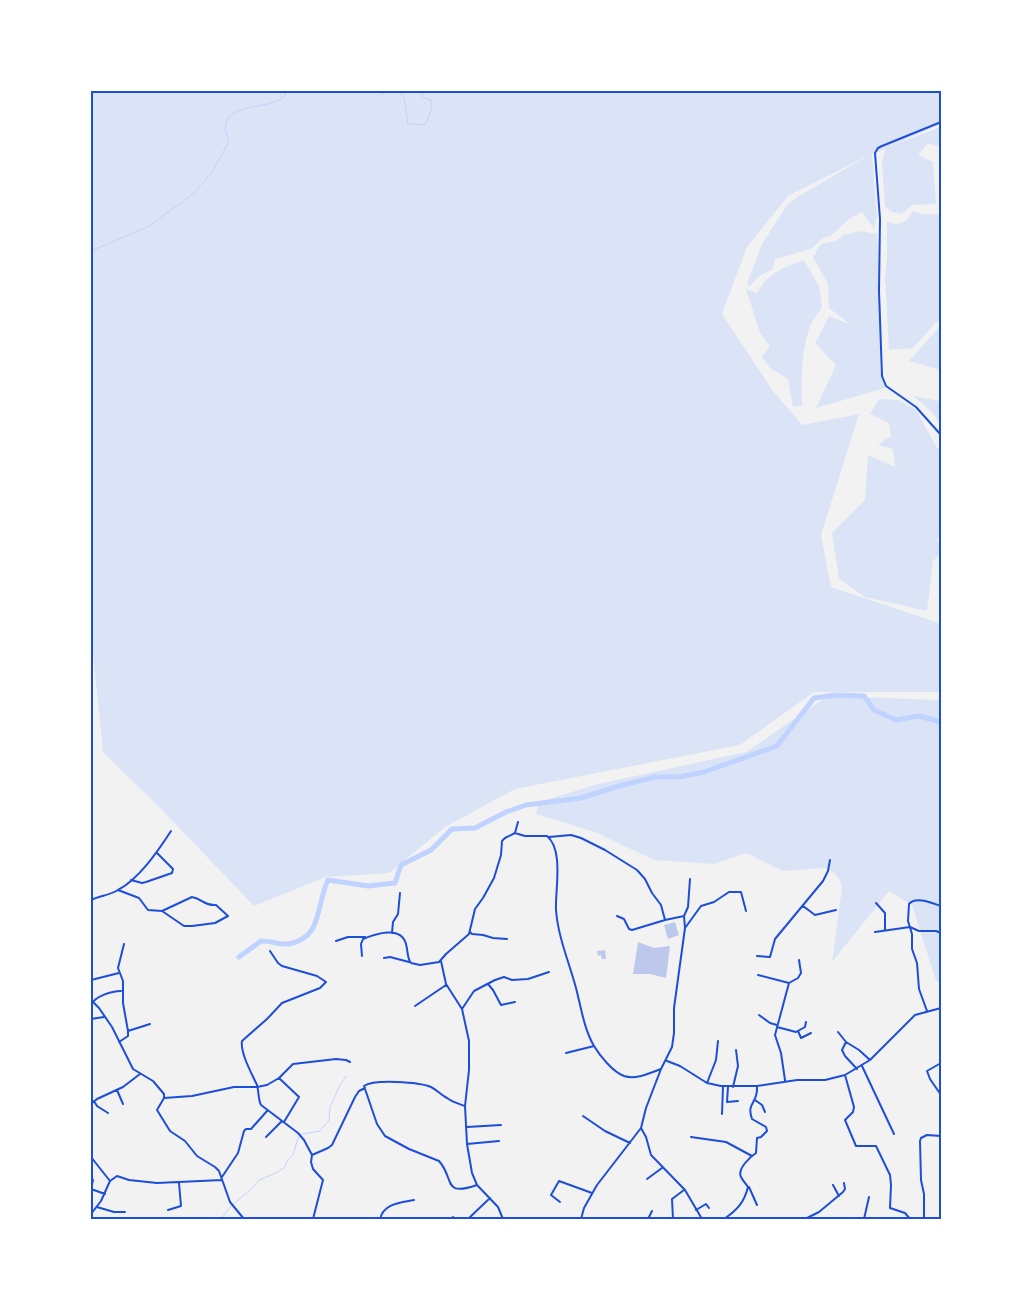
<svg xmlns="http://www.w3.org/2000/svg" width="1032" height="1310" viewBox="0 0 1032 1310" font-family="Quicksand,sans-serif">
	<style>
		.green { fill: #dbe4f7 }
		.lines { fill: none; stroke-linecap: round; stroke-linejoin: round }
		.stream { stroke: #bfd3fe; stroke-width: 1 }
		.river { stroke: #bfd3fe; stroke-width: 5 }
		.building { fill: #bdc9ec }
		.minor { stroke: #1d4ed8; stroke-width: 2 }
		.neatline { fill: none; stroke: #1d4ed8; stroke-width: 2 }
	</style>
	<rect width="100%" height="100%" fill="#f2f2f2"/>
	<path class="green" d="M91,91H941V124L890,146L941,127V147L928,143L918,155L933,162L936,204L913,205L901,214L892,212L885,207L882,162L885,149L872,154L877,217L874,229L862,212L849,219L832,235L822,239L811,249L775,259L772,270L759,276L750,286L747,284L762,244L787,205L799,196L871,154L788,196L747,247L722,314L773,391L802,425L859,414L821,535L831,587L936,622L941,626V692H814L740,745L515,789L445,827L389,873L326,877L254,906L164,812L103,752L91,633Z
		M913,211L922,214L941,215V317L913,348L889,350L885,278L887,258V221L896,224L906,221Z
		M861,231L877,234L881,321L880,370L885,388L816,408L836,365L815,343L829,316L851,325L829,308L828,284L813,257L821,244L836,241L844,235Z
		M804,260L819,286L822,307C819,312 814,318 811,324C801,350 801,379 802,406L793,407L788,379L770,368L762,357L770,346L760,333L746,289L757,293C768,273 783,267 804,260Z
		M941,325V370L909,361Z
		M913,396L939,401L941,398V424L932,412Z
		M879,399L899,400L916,410L937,448L941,450V533L937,540L941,547V553L933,561L927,611L865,597L839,579L832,533L865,500L868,455L895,467L893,449L878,445L891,436L889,423L870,414Z
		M828,696L941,700V982L936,981L912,905L889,891L832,962L842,888C840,877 834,871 824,868L783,871L746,853L714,864L654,860L595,832L536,814L539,802L598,784L746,752Z"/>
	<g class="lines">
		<path class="stream" d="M375,91L384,94L387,91
			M399,91L404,97L408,124L425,125L431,111L432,101L423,97L420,91
			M91,251L149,226L192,195L213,171L229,141L225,129C226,126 226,120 228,118C237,105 271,108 285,96L286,91
			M234,1204L253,1187L259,1180L276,1173L285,1167L287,1161L293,1155L298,1138L302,1134L320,1131L329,1120L330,1107L339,1087L346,1076
			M221,1219L231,1206"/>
		<path class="river" d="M239,957L261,941C269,940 279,945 288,944C323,939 316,904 328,880L368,886L395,883L401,865L431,850L452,829L475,828L506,812L526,805L581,798L619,786L655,777H679L704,772L777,746L814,698L836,695L864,696L874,710L896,720L919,716L941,722"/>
	</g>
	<path class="building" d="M675,922L679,935L668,939L664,925Z
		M638,942L654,948L670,946L666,978L650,974H633Z
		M605,950L606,959H602L601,955L598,956L597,951Z"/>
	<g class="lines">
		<path class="minor" d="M941,122L882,146L878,148L875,153L880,219L879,291L882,376L886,386L916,407L941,435
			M515,833L525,836H547C564,850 555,890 556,910C558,937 569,962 576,988C581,1007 584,1029 594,1046C600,1056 613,1072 624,1076C636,1080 650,1073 661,1069
			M549,837L571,835L581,838L605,850L637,870L645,879L652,893L661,905L665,920
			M131,880L142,883L146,882L172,873L173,869L157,853
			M118,890L139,898L148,910L162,911L184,926H192L215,923L228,916L216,905C204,906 203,899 192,897L162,911
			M91,900C100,896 110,895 118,890C139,879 158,851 171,831
			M876,903L885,913V930
			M803,906L815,915L836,910
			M617,916L624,919L629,929L632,930L665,920L684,916L688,907L690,879
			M685,928L701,906L714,902L729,892H741L746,911
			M470,932L472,934L483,935L493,938L507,939
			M875,932L910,927L919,931H936L941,933
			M392,933L393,922L398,914L400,893
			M336,941L348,937H365
			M270,951L278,963L282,966L317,976L326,982L320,988L282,1003L267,1019L242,1041C240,1053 252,1074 257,1085C259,1092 258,1099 261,1105L298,1133L304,1140L312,1155L311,1162L313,1169L323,1180L313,1219
			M362,956L361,944L363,939C375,934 401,925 406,944C408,951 407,958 411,963L420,965L439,962L446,954L469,934L475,909L483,898L494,878L501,855L502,841L505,838L515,833L518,822
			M757,956L770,957L775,939L823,881L828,871L830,860
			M384,958L390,957L409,962
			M441,961L446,984L462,1009L469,1041V1070L465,1106L467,1144L472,1173L477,1185L498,1207L503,1219
			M758,975L789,983
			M91,980L119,973
			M488,984L493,990L501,1005L515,1002
			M91,1000L99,1008L112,1027L133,1069L153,1081L164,1094V1098
			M91,1005C95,996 112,991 121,991
			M415,1006L446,985
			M462,1009L474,991L495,980L504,977L512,980L528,979L549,972
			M927,1011L919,989L917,963L912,949V934L908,921L909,904C916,896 932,903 941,906
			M759,1015L770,1023L777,1025
			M91,1019L104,1017
			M777,1027L796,1032L805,1027L806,1022
			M128,1031L150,1024
			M798,1031L801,1038L811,1033
			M838,1032L846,1042L842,1050L845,1056L857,1069
			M119,1042L128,1036V1031L123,1003V981L118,968L124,944
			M846,1042L859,1050L870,1060
			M566,1053L594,1046
			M667,1061L680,1066L707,1083L721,1086H757L797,1080H825L845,1075L870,1060L915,1015L941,1008
			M941,1063L927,1071L930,1079L941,1095
			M862,1066L894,1134
			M845,1075L854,1107L853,1112L845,1120L856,1146H876L890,1175L891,1185L890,1208L905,1213L910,1219
			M279,1078L299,1097L284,1122
			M785,1080L781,1053L775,1035L789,983L798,978L801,973L799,960
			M707,1083L716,1060L718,1041
			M728,1087L727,1102L738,1101
			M733,1087L738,1066L736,1050
			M117,1090L123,1104
			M755,1100L762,1105L765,1112
			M94,1101L97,1106L108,1113
			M91,1104L97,1099L123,1087L140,1074
			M465,1106C459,1104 452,1102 447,1098C441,1095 437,1090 431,1087C419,1082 374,1079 364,1086L377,1124L385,1136L409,1149L439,1161C455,1179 442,1197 477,1185
			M722,1114L723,1086
			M583,1116L605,1131L630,1143
			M467,1127L501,1125
			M641,1128L646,1137L651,1155L685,1190L702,1219
			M266,1137L282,1121
			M691,1137L726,1142L752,1156
			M467,1144L499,1141
			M312,1155L328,1148L332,1145L355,1097L359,1091L365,1088
			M91,1157L110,1181
			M91,1177L93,1180L91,1189L105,1194
			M222,1177L238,1153L244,1131L246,1129H251L267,1111
			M647,1179L662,1168
			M833,1185L839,1196
			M749,1187L757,1205
			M560,1202L551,1195L559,1181L592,1193
			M97,1207L114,1212H125
			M168,1210L181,1206L179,1183
			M696,1210L706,1204L709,1208
			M91,1214L101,1201L110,1181L117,1176L129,1180L157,1183L222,1180
			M244,1219L230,1202L219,1171L215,1167L197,1156L185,1141L170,1131L157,1110L164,1098L192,1096L234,1087H257L267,1085L279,1078L293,1064L336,1059L346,1060L350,1062
			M380,1219C384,1203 401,1203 414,1200
			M450,1219L453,1217L455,1219
			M468,1219L490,1198
			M581,1219L584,1208L597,1185L641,1128L646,1108L661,1069L672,1047L674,1033V1008L685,928L684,916
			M648,1219L652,1211
			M673,1219L672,1199L684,1190
			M724,1219C737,1210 744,1203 748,1187C746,1184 743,1181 741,1177C737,1169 750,1157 756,1153L757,1138L761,1137L767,1131L766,1127L752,1119C746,1102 758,1104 757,1087
			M805,1219L819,1212L843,1192L845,1189L844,1183
			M864,1219L869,1197
			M924,1219V1194L921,1180L920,1141L921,1138L927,1135L941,1136"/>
	</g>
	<rect width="1032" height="1310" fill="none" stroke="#ffffff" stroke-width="185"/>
	<rect x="92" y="92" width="848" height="1126" class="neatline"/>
</svg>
